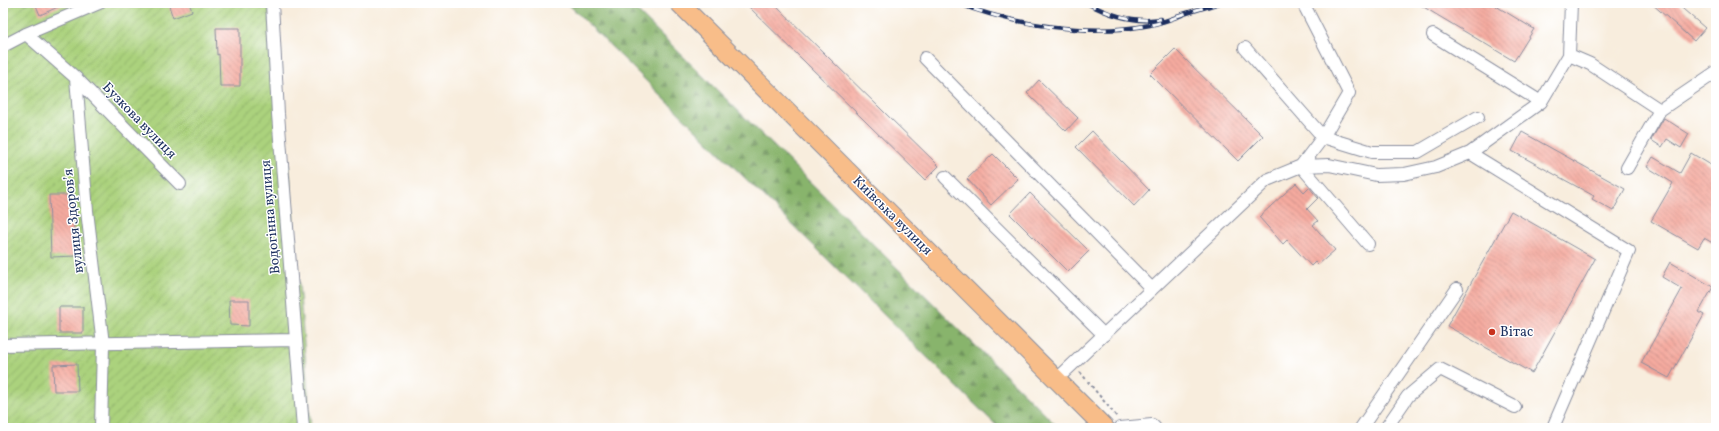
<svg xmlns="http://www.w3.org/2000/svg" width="1719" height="431" viewBox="0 0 1719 431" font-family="Vollkorn,serif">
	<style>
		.forest { fill: url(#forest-firs); stroke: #527265 }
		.garden { fill: url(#garden-furrows); stroke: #63806e }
		.building { fill: url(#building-back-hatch) }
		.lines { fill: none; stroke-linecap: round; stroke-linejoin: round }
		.minor-casing { stroke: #8a8e9e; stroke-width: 14 }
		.highway-casing { stroke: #8a8e9e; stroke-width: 20 }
		.path { stroke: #8a8e9e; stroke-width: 2; stroke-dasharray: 3 3; stroke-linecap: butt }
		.minor { stroke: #fff; stroke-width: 12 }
		.highway { stroke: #f8bd89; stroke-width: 18 }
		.rail-casing { stroke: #1b2f5e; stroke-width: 4.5 }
		.rail { stroke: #fff; stroke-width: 3; stroke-dasharray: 9; stroke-linecap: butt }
		.poi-dot { fill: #c8321e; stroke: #fff; stroke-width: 1.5 }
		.labels { text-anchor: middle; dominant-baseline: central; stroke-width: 3; stroke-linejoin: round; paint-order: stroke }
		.street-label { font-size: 14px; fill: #1b2f5e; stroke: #fff }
		.poi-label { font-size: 14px; fill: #1b2f5e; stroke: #fff; text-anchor: start }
	</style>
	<defs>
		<pattern id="forest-firs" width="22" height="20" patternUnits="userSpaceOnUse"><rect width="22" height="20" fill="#88b46c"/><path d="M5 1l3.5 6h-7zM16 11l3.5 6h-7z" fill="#6e935c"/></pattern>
		<pattern id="garden-furrows" width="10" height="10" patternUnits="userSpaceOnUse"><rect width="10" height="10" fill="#abd27d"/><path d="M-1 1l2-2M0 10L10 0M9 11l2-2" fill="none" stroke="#8aab6a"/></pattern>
		<pattern id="building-back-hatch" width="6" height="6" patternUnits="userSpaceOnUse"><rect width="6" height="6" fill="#f5aa9f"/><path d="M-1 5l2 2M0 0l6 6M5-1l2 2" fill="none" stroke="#c68b85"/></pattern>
	</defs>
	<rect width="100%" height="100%" fill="#fff"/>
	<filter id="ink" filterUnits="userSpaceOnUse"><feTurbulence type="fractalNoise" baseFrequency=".025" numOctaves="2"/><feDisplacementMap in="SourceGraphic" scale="8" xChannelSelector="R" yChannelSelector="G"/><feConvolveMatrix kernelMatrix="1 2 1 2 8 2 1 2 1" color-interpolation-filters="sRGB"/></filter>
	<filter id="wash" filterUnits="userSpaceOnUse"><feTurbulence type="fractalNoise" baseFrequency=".012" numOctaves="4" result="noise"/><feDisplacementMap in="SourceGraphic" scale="16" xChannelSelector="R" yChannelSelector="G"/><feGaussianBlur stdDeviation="0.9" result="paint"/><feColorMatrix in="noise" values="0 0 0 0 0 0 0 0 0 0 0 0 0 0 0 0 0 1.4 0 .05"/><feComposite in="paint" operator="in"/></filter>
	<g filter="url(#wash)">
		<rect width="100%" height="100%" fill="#f8eddd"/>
		<path class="forest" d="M567,3H629L1059,428H999Z"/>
		<path class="garden" d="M3,3H268L290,177L311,428H3Z"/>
		<g id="blocks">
			<path class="building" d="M35,3H67L40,15Z
				M168,3H189L192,11L173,18Z
				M745,3H773L939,166L925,180Z
				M1417,3H1491L1534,29L1514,61Z
				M1651,3H1676L1705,28L1694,41Z
				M216,28H240V86H220L219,54L217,55Z
				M1175,49L1263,136L1238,161L1150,74Z
				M1039,80L1078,118L1066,131L1027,93Z
				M1664,118L1689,134L1681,148L1667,139L1662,147L1651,140Z
				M1092,131L1149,190L1134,206L1076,147Z
				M1522,132L1625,189L1613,211L1592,199L1594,196L1512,151Z
				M1691,153L1716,168V245L1704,238L1698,248L1651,221L1673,183L1647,167L1653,157L1680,173Z
				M993,154L1018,179L991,205L967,179Z
				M1296,183L1304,192L1309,187L1318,198L1307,209L1318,221L1313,225L1335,250L1318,265L1315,262L1311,266L1287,240L1283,244L1259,217Z
				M1030,193L1089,251L1068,272L1010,214Z
				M49,195H73L74,236H76V256L51,257Z
				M1511,211L1595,259L1532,373L1447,326Z
				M1670,262L1713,287L1699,312L1704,315L1669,378L1641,363L1682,289L1662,277Z
				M229,300H249V326L230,325Z
				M59,307H83V333H59Z
				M77,364L78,391H54L53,365Z"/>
		</g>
	</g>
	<g filter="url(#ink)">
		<use href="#blocks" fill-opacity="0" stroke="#8a8e9e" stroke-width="1"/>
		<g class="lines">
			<defs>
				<path id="minor" d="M272,3L278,114L303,428
					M1303,3L1349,93L1323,137L1372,152H1418L1478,117
					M26,34L76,78L87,211L103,344L101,428
					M1433,35L1541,102
					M3,46L26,34L99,3
					M1245,48L1323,137L1301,166L1368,244
					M1569,55L1590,64L1660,110L1627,168
					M925,58L1152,289
					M76,78L180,184
					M1660,110L1716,72
					M1470,153L1629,251L1554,425L1557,428
					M945,177L1104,335
					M3,345L296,340
					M1056,380L1267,180L1301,166L1329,165L1376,175L1404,174L1436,167L1470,153L1541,102L1569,55L1571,3
					M1120,428L1152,425L1155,428
					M1361,428L1457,289
					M1386,428L1408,396L1440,369L1515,407"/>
				<path id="highway" d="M679,3L1105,428"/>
			</defs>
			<use href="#minor" class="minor-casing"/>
			<use href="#highway" class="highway-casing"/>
			<path class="path" d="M1080,372L1117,417"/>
			<use href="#minor" class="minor"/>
			<use href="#highway" class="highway"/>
			<defs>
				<path id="rail" d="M957,3C1013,25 1090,37 1150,25C1161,23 1171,19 1182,15
					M1087,3C1109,15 1136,23 1161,19
					M1177,16L1219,3"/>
			</defs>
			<use href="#rail" class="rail-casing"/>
			<use href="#rail" class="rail"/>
		</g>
	</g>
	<circle class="poi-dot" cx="1492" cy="332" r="4"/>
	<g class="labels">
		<g class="street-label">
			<text transform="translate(139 121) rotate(46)">Бузкова вулиця</text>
			<text transform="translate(892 216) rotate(45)">Київська вулиця</text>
			<text transform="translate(271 217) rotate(-95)">Водогінна вулиця</text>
			<text transform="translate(74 221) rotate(-96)">вулиця Здоровʼя</text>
		</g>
		<g class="poi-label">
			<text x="1500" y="332">Вітас</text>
		</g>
	</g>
	<rect width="1719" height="431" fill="none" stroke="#fff" stroke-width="16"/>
</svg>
